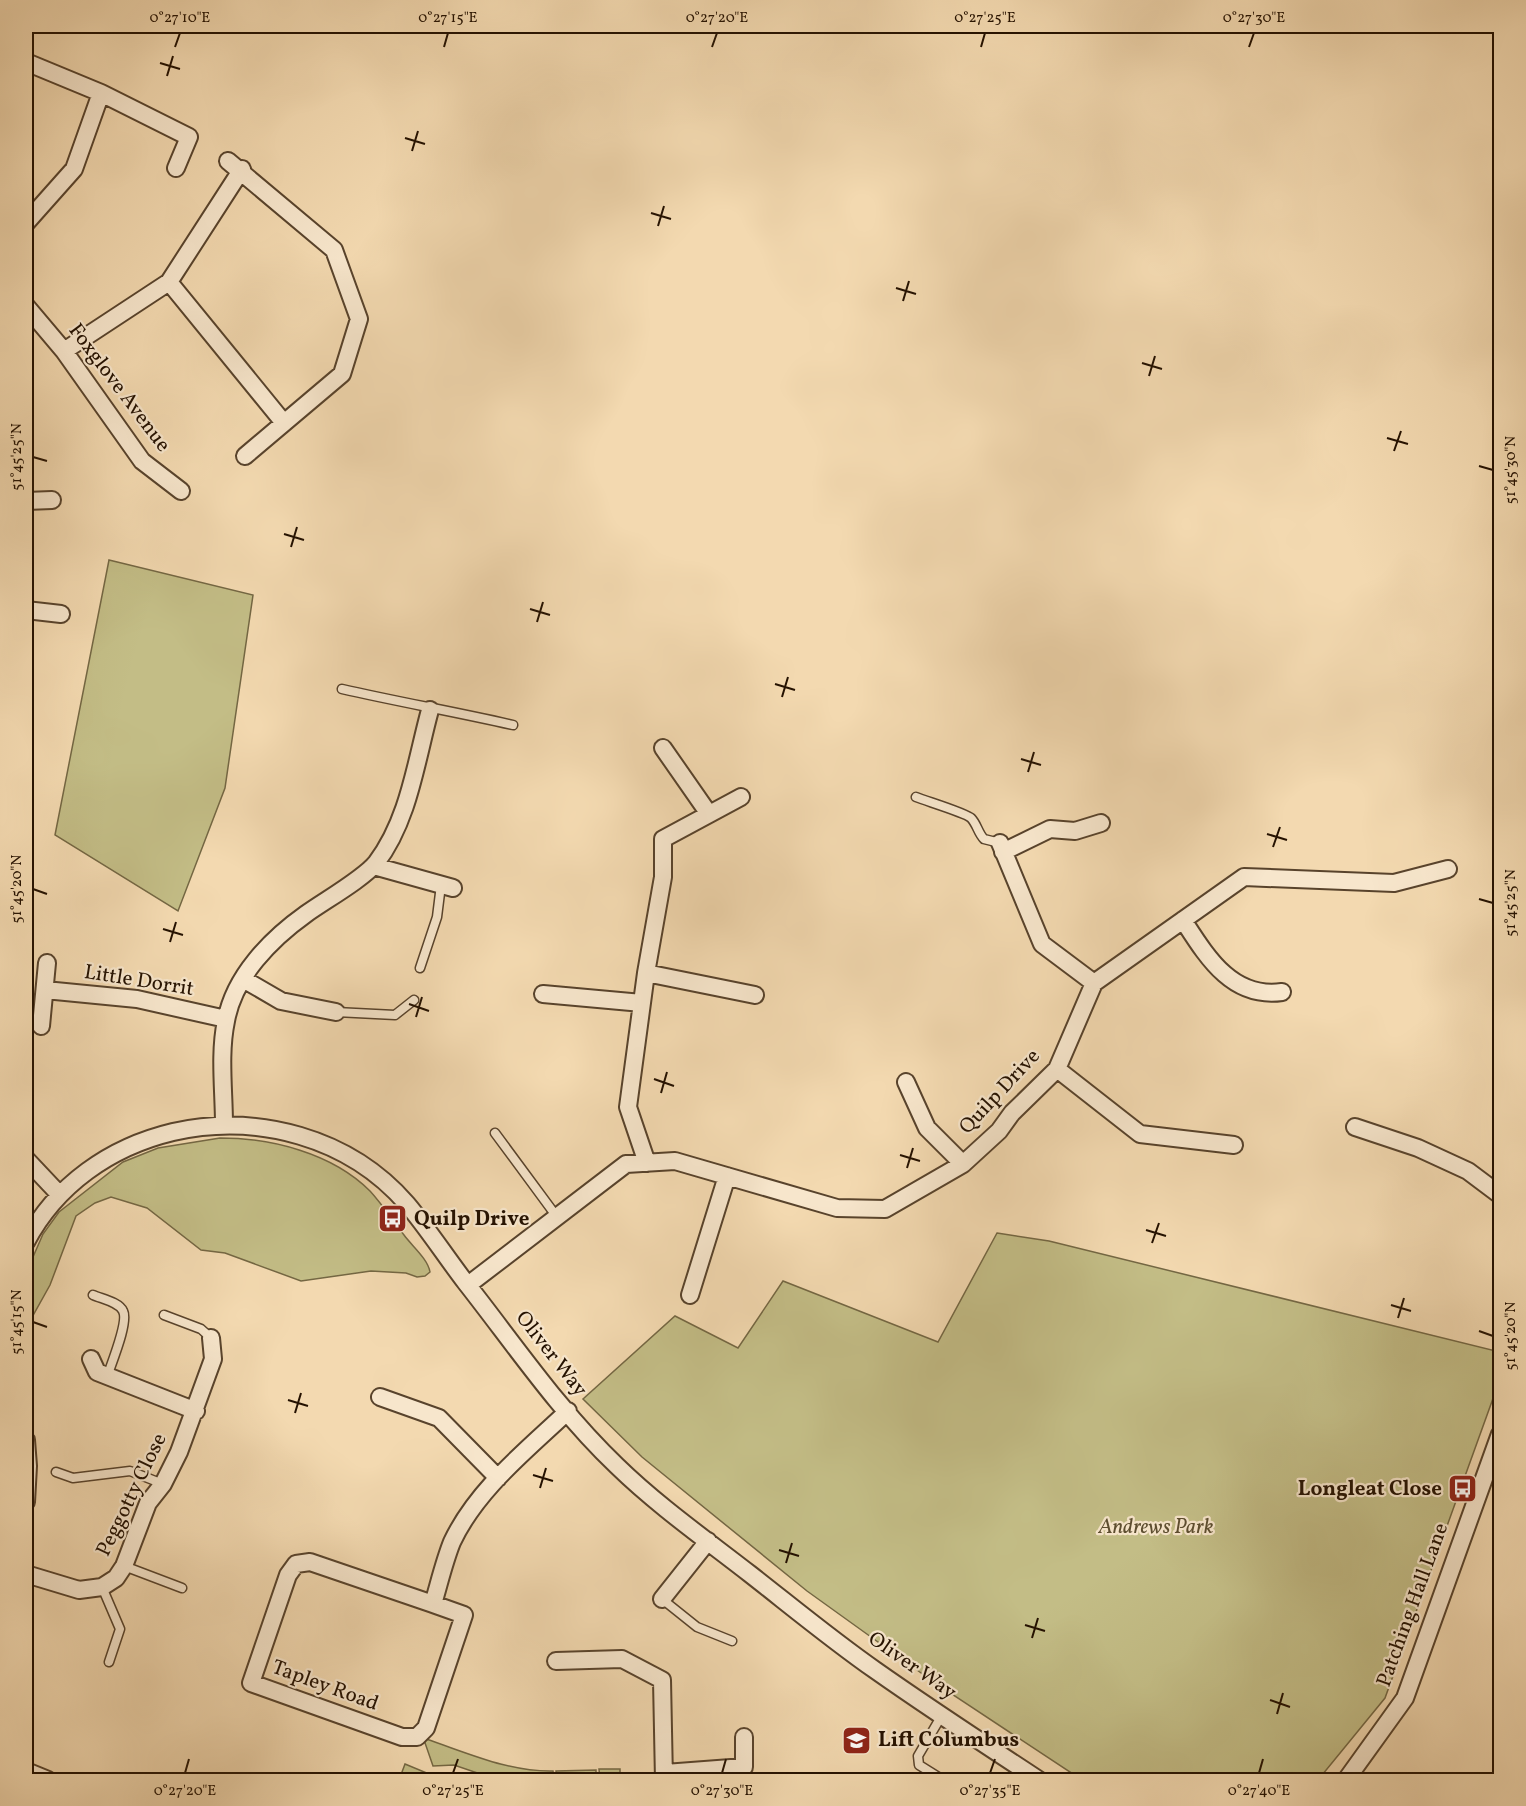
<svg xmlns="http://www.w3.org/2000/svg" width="1526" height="1806" viewBox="0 0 1526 1806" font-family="Vollkorn,serif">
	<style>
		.green { fill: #c3bd86; stroke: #746743; stroke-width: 1.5 }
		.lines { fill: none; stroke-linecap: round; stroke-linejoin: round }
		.lane-casing { stroke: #58432c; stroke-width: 11 }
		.street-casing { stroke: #58432c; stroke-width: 20 }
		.lane { stroke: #f7e6cc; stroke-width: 8 }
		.street { stroke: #f7e6cc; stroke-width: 16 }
		.ticks { fill: none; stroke: #241100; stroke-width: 2 }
		.labels { text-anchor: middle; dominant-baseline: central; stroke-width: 4.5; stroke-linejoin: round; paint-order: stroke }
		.street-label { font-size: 21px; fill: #241100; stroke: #f7e6cc }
		.poi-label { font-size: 21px; font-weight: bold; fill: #241100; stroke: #f7e6cc; text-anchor: start }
		.park-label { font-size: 21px; font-style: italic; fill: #5c4d2f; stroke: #f7e6cc }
		.neatline { fill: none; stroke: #241100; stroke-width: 2 }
		.ticks-label { font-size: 15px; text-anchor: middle; fill: #241100 }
	</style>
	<rect width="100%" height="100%" fill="#f3d9b0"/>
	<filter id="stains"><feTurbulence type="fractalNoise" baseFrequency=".00333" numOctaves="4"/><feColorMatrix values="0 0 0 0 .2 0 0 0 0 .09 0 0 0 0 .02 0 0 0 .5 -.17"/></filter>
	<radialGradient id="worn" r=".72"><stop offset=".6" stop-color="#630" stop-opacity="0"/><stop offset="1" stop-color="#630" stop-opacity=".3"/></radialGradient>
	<path class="green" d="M109,560L253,595L225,788L178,911L55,835Z
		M220,1138C271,1138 332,1153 370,1191C382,1204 393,1221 404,1235C412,1246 428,1259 430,1272L425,1276L417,1277L406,1273L371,1271L301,1281L225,1253L201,1250L147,1208L111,1197L95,1203L76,1216L50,1285L26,1328V1273L43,1234L59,1212L123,1162L158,1148Z
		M997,1233L1049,1241L1500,1352V1379L1385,1698L1318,1780H1082L935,1683L807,1591L642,1457L583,1399L675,1316L738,1348L783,1281L938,1342Z
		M426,1739C468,1753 509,1772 553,1771L554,1780H498L454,1765L433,1766L424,1740Z
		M405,1764L429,1774L448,1773L474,1780H399Z
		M599,1769H620V1779L647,1780H600Z
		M596,1770V1779L576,1775L557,1779L556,1771Z"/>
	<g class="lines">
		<defs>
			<path id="lane" d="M342,689C399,702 456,712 513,725
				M916,797C926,801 966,813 971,818C977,824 978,833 984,839L1000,843
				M420,968L437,917L441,885
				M336,1012L395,1015L414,1000
				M495,1133L557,1217
				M93,1295C102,1299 119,1302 123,1311C129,1322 111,1364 107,1377
				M164,1315L201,1329L211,1338
				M56,1472L73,1478L130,1471L163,1484
				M124,1566L182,1588
				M102,1587L120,1629L109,1662
				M662,1599L697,1627L732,1641
				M942,1715L918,1756L919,1765L943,1780"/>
			<path id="street" d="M26,62L101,93L189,137L176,168
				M228,161L334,250L359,319L342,374L245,456
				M26,223L74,169L101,93
				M169,282L284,423
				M26,306L64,351L142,461L181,491
				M64,351L169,282L242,169
				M26,501L52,500
				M26,610L61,614
				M663,748L709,814
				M1000,843L1042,944L1094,983
				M1003,852L1050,829L1075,831L1101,823
				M374,866L453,888
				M1183,920C1207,957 1232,999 1282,992
				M646,973L755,995
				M243,979L281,1001L336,1012
				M45,990L137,999L226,1019
				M543,994L642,1003
				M41,1026L47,963
				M1057,1069L1140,1134L1234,1145
				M906,1082L927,1128L963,1164
				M224,1125C224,1091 219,1054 226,1021C234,976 271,939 306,914C324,901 363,879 376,863C409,820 416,761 430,710
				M1355,1127L1418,1148L1468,1171L1500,1195
				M26,1159L59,1194
				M647,1163L628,1107L646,973L663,877V839L741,797
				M26,1242C56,1185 110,1147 173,1132C257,1113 349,1137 407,1204C428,1229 446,1257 466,1283C514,1344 560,1412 617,1466C657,1505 705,1539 750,1574C791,1606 832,1640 875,1670C929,1708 984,1744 1039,1780
				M468,1285L626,1164L675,1161L837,1208L885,1209L963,1164L999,1131L1012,1113L1057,1069L1094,983L1244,877L1394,883L1448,869
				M690,1295L727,1176
				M91,1359L97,1372L196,1411
				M380,1397L439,1418L498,1478
				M26,1440L28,1466L26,1502
				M26,1574L79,1590L102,1587L116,1578L124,1566L148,1503L163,1484L179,1452L213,1359L211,1338
				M662,1599L708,1541
				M433,1604L310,1562L296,1564L288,1575L251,1683L402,1737H417L426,1728L464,1615L433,1604C439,1584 444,1562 452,1542C477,1489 526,1451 568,1411
				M556,1661L622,1659L662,1680L664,1780
				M26,1771L48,1780
				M665,1773L744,1767V1737
				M1346,1780L1405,1698L1500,1434"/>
		</defs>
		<use href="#lane" class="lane-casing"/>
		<use href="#street" class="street-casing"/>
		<use href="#lane" class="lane"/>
		<use href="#street" class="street"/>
	</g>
	<path class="ticks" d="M175,47L180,33M444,47L448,33M712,47L717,33M981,47L985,33M1249,47L1254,33M160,63L180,69M167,76L173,56M405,138L425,144M412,151L418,131M651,213L671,219M658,226L664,206M896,288L916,294M903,301L909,281M1142,363L1162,369M1149,376L1155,356M1387,438L1408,444M1394,451L1401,431M33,457L47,461M1479,466L1493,470M284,534L304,540M291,547L297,527M530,609L550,615M537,622L543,602M775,684L795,690M782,697L788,677M1021,759L1041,765M1028,772L1034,752M1267,834L1287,840M1273,847L1280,827M33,889L47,894M1479,899L1493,903M163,929L183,935M170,942L176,922M409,1004L429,1011M416,1017L422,997M654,1079L674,1086M661,1093L667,1072M900,1155L920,1161M907,1168L913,1148M1146,1230L1166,1236M1152,1243L1159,1223M1391,1305L1411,1311M1398,1318L1404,1298M33,1322L47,1327M1479,1331L1493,1336M288,1400L308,1406M295,1413L301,1393M533,1475L553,1481M540,1488L546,1468M779,1550L799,1556M786,1563L792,1543M1025,1625L1045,1631M1032,1638L1038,1618M1270,1700L1290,1707M1277,1714L1283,1693M185,1773L189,1759M453,1773L458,1759M722,1773L726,1759M990,1773L995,1759M1259,1773L1263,1759"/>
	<defs>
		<symbol id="bus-square" viewBox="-11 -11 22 22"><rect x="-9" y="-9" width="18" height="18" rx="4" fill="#8f2418" stroke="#f7e6cc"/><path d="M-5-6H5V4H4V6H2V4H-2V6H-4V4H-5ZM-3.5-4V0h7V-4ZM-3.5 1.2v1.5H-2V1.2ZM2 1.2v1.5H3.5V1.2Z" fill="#fff"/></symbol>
		<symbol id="school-square" viewBox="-11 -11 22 22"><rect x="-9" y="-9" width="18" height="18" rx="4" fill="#8f2418" stroke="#f7e6cc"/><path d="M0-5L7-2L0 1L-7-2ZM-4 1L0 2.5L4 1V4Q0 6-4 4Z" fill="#fff"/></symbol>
	</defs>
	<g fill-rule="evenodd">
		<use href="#bus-square" x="376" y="1202" width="33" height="33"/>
		<use href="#bus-square" x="1446" y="1472" width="33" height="33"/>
		<use href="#school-square" x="840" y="1724" width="33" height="33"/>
	</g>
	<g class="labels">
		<g class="street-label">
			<text transform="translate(119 388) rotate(53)">Foxglove Avenue</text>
			<text transform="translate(139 981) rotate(9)">Little Dorrit</text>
			<text transform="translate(1000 1092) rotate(-47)">Quilp Drive</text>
			<text transform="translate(551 1354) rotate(52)">Oliver Way</text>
			<text transform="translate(132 1495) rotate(-64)">Peggotty Close</text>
			<text transform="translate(1413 1605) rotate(-70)">Patching Hall Lane</text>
			<text transform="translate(912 1666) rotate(35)">Oliver Way</text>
			<text transform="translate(325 1686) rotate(20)">Tapley Road</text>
		</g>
		<g class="poi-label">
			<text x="414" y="1219">Quilp Drive</text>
			<text x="1442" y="1489" text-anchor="end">Longleat Close</text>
			<text x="878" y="1740">Lift Columbus</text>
		</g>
		<g class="park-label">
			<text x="1156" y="1527">Andrews Park</text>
		</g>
	</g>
	<rect width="1526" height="1806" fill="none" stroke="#f3d9b0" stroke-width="66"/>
	<rect x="33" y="33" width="1460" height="1740" class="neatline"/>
	<g class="ticks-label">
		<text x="180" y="22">0°27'10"E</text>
		<text x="448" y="22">0°27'15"E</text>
		<text x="717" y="22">0°27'20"E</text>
		<text x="985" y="22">0°27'25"E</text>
		<text x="1254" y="22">0°27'30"E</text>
		<text transform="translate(16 457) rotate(-90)" y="5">51°45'25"N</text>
		<text transform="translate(1510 470) rotate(-90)" y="5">51°45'30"N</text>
		<text transform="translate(16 889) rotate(-90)" y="5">51°45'20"N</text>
		<text transform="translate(1510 903) rotate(-90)" y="5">51°45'25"N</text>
		<text transform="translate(16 1322) rotate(-90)" y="5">51°45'15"N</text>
		<text transform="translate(1510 1336) rotate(-90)" y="5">51°45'20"N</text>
		<text x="185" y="1795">0°27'20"E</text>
		<text x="453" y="1795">0°27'25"E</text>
		<text x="722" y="1795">0°27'30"E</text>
		<text x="990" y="1795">0°27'35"E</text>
		<text x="1259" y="1795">0°27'40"E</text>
	</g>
	<rect width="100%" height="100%" filter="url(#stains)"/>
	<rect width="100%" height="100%" fill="url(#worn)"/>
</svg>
